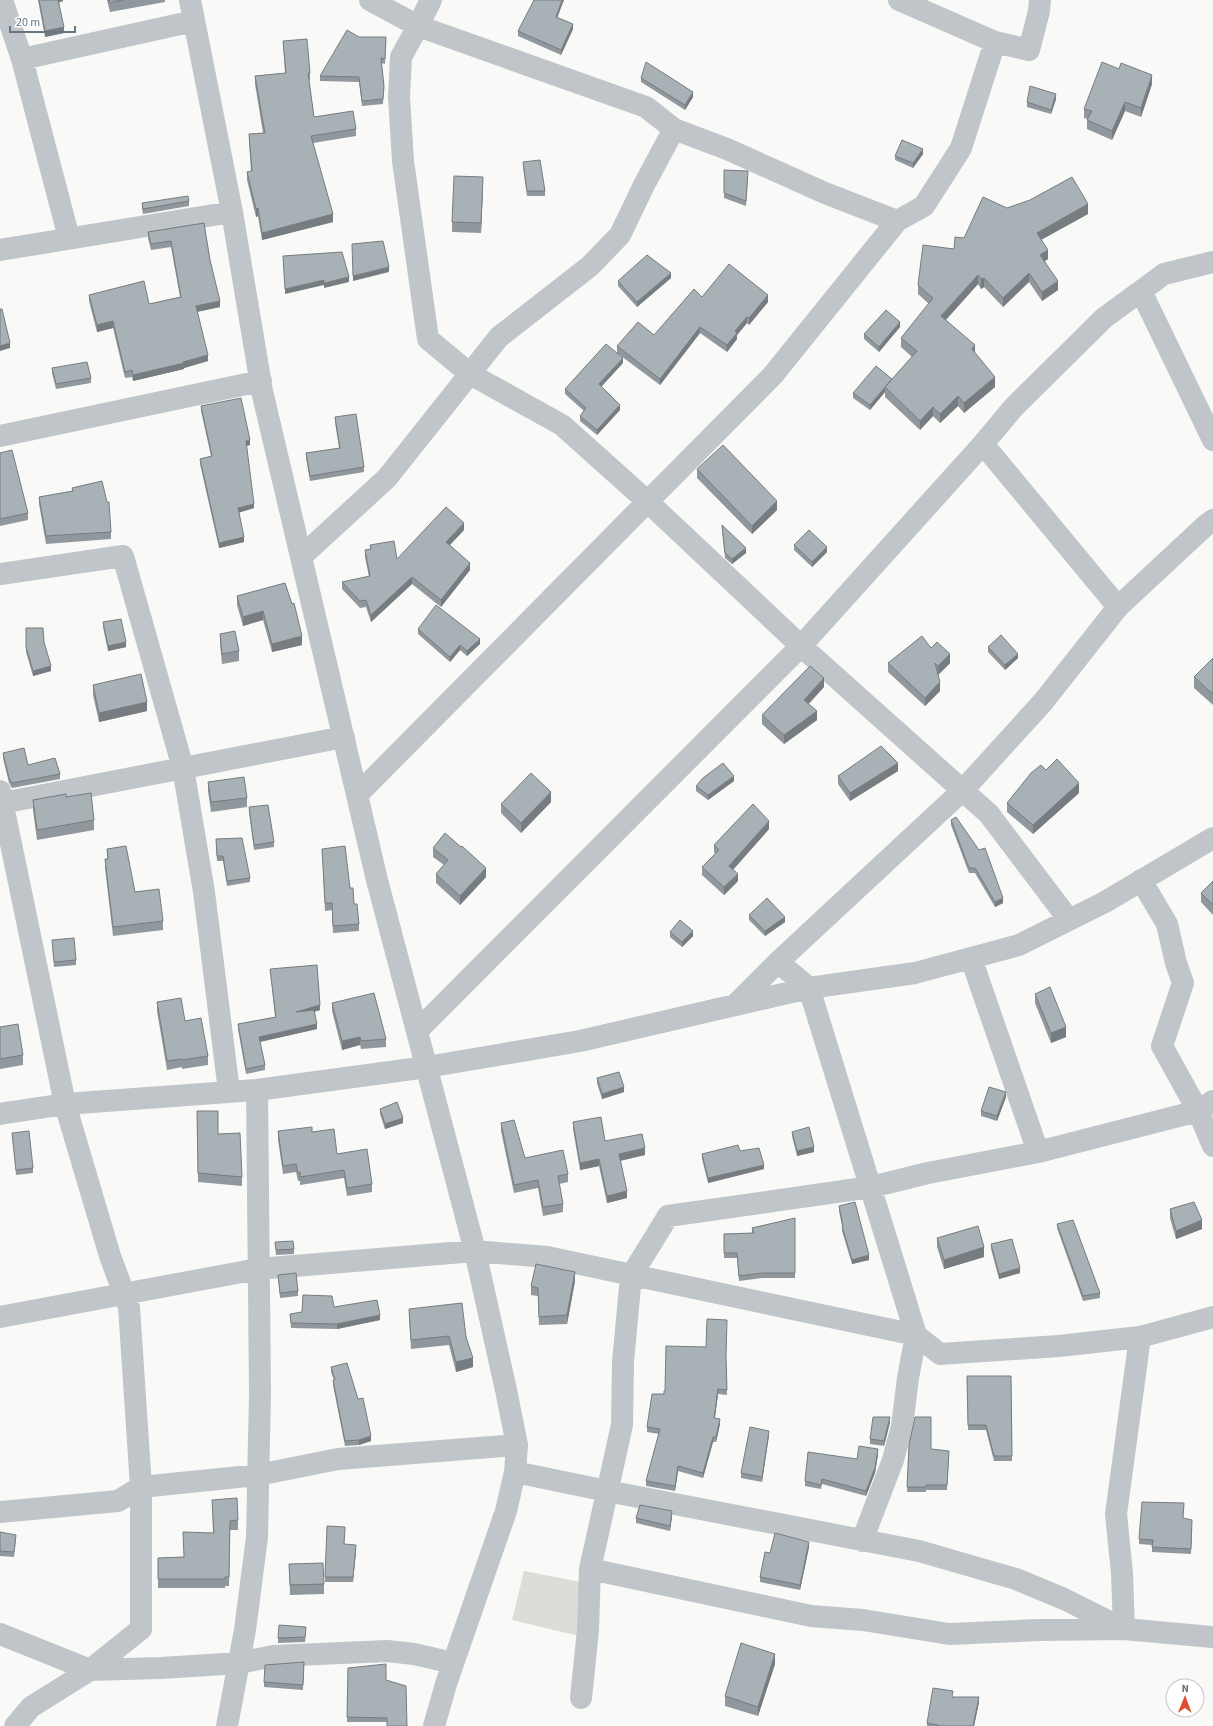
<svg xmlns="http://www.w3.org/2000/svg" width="1213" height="1726" viewBox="0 0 1213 1726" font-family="'Source Sans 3',sans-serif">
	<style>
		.green { fill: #daded6 }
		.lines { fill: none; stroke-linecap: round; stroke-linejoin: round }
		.street { stroke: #c0c5c9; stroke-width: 22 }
		.wall { fill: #90989d }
		.shaded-wall { fill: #767c7f }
		.building { fill: #a8b1b6; stroke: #767c7f }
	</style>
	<rect width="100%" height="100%" fill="#f9f9f7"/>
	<path class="green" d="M524,1571L581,1582L579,1636L512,1620Z"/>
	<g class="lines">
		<path class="street" d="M2,0L22,59L69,238
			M190,0L232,212L262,391L377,880L475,1251L506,1390L517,1445L515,1472L506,1511L446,1684L434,1726
			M370,0L418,26L431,0
			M899,0L995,42L1029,50L1039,11L1040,0
			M22,59L194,21
			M897,221L825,193L727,149L674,129L646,107L418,26L401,57L399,97L403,161L428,339L470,374L562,425L648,502L801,646L989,814L1069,920
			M0,250L232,212
			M1141,291L1213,440
			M0,436L261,381
			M983,444L1118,607
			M302,556L387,478L499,337L590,266L620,235L644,185L674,129
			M0,574L123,556L183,768L204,892L229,1091
			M0,791L65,1104L110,1256L129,1307L141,1487V1629L90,1670L161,1668L240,1663L273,1656L387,1651L414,1654L453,1663
			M357,795L773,375L897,221L924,206L961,148L995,42
			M2,803L344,737
			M1141,880L1167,924L1176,963L1183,983L1162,1046L1198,1111L1213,1146
			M971,958L1038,1152
			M778,962L809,988L916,1335L908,1378L902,1426L893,1460L862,1541
			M735,1005L778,962L963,790L1043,702L1118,607L1205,526L1213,520
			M417,1031L801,646L983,444L1013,408L1104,318L1164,274L1213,262
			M0,1114L65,1104L257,1090L427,1067L580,1041L809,988L915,973L1019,945L1105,902L1213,838
			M0,1317L258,1269L475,1251L547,1257L916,1335L940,1354L1059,1346L1140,1337L1213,1317
			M515,1472L607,1491L919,1551L1016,1579L1064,1599L1124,1629L1213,1637
			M0,1512L118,1501L141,1487L258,1475L338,1459L517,1445
			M590,1569L811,1616L863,1620L949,1634L1038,1630L1124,1629L1122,1573L1116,1514L1140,1337
			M0,1634L90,1670
			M581,1698L588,1630L590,1569L622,1425L623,1362L631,1276L668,1216L871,1187L928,1173L1038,1152L1198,1111L1213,1101
			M15,1726L31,1707L90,1670
			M227,1726L245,1630L257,1537L260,1392L257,1090"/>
	</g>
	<path class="wall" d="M38,0H63V1L59,2L64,33L45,37Z
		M107,0H165V2L110,12Z
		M557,17L573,29L561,55L518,36V31Z
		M359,37H386L385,64L381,63L384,86L383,104L362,106L359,82L320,81V76Z
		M283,41L310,73V80H309L314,117L356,129V136L313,143L333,222L262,240L258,216L256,217L247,180V172L251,171L249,142V134L263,133L255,84V76L285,73Z
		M641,78L693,97L685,110L641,82Z
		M1152,84L1141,117L1125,111L1112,140L1087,129V120L1088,119L1084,118V109Z
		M1056,99L1051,114L1027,107V102Z
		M923,154L913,168L895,160V156Z
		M523,162L545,191V196H527L523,167Z
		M724,170L748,176L746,206L724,198Z
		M483,187L481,233L452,232V222Z
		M189,201V206L143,214L142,208V203Z
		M1007,208L1088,214L1041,240L1048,259L1045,261L1058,290L1042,301L1029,282L1003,307L984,287L981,289L978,284L946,320L975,353L995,387L964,413L958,406L940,423L933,416L920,430L885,397V392L870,410L853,398V393L892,380L912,357L901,347V338L929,304L918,294V285L954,249L964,238Z
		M204,223L210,260L220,307L197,312L208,361L184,368V369L133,381L132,377L125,378L113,328L97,332L89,301V295L149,304L180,297L171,247L151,250L148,238V232Z
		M671,278L637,307L618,286V281Z
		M702,297L768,302L749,325L747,323L737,335V339L727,352L700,333L660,385L617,353V346L654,335Z
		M900,327L879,352L864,339V334Z
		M623,363L601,387L620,410L597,435L580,421V416L584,411L565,394V389Z
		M52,368L91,378V383L56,389L52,373Z
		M201,406L250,445L246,446L254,508L239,512L244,542L219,548L200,464V459L211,456L201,411Z
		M335,417L364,467V472L310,481L306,458V453L339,448L335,422Z
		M0,453L28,513V520L0,526Z
		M697,469L777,510L752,534L697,478Z
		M72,488L111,532V539L46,544L39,504V497L72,491Z
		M722,525L746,553L732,564L725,558L722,530Z
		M464,530L450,545L470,570L441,607L412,584L371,622L366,607L360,608L342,589V582L369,577L365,557V550L370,549V545L397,559Z
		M794,545L827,552L812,567L794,550Z
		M285,583L302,645L272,652L263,620L243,626L237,605V596Z
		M103,622L126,647L108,651L103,627Z
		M26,628L44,642L51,671L33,676L26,652Z
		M418,629L480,644L467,656L460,650L450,662L418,634Z
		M220,634L239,651V661L222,664L220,644Z
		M988,647L1018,658L1005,670L988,652Z
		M931,648L950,663L938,675L940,691L925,706L888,672V663Z
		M1213,658V705L1194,688V677Z
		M93,685L147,711L99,722L93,695Z
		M824,687L809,704L817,720L784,744L762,724V715Z
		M3,753L28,765L60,774V779L12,788L9,783L3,758Z
		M898,771L850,801L838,784V776Z
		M734,781L708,800L696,791V786Z
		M208,782L247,798V807L211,812L208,791Z
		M1079,793L1033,834L1007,812V803Z
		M66,797L94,820V830L37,840L33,810V800Z
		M551,802L521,833L501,813V804Z
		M249,807L274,842V847L254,850L249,812Z
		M951,820L1003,903L995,907L975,873H969L951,825Z
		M769,829L733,870L738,881L724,895L702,875V867L715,854L714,852V845Z
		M216,839L250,878V882L227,886L223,861H217Z
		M433,848L486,877L460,905L436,883V874L444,865L433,857Z
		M107,849L135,892L163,921V930L113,936L105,868V859H107Z
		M322,849L350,888L359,924V931L333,933L332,910L325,911Z
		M1213,881V915L1201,902V893Z
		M749,915L785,922L765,936L749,920Z
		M670,932L693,936L682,947L670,937Z
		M52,940L76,960V965L54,967Z
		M270,969L320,1010L314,1012L317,1029L260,1042L265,1065V1070L246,1074L238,1029V1024L275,1017Z
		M1035,994L1066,1037L1051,1043L1035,1003Z
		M157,1002L185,1021L208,1056V1065L182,1069V1067L167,1070L157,1011Z
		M332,1003L386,1039V1047L361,1049L360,1045L342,1050L332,1011Z
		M0,1027L23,1055V1065L0,1069Z
		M597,1078L624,1092L602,1099L597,1083Z
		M1006,1097L997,1121L981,1116V1111Z
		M380,1109L403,1123L385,1129L380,1114Z
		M197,1111L218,1134L242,1177V1186L198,1182Z
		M573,1122L605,1141L645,1155L620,1161L627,1198L607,1203L599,1166L580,1170L573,1129Z
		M501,1123L525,1158L568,1174V1182L559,1184L563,1204V1212L543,1216L538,1188L514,1193L501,1131Z
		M278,1131L312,1132L372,1184V1192L347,1196L344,1178L300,1185V1181H298L296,1172L283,1174L278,1140Z
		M792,1132L814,1152L797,1156L792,1136Z
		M12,1133L33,1168V1173L16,1175Z
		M740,1151L764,1169L708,1183L702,1159V1154Z
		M839,1206L869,1260L852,1264L842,1231V1226L839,1211Z
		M1170,1209L1202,1229L1176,1239L1170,1218Z
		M795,1218V1278H762L739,1281L737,1258H724V1234L752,1233V1228Z
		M1057,1224L1100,1293V1298L1083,1301L1057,1228Z
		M937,1238L984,1257L944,1269L937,1247Z
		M275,1242L294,1249V1254L276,1255Z
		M991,1244L1020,1273L999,1279L991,1249Z
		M278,1275L298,1291V1296L280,1298Z
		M575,1281L567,1324L539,1325L538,1296L531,1295V1286Z
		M334,1307L380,1320L337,1329L291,1328L290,1314Z
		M409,1309L466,1337L473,1367L456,1372L449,1345L411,1349L409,1318Z
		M706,1347L726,1359L727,1395L718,1394L715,1418L720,1424L716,1442H713L703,1478L678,1471L675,1491L646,1486V1481L659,1434L647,1432V1427L665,1391Z
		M331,1367L371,1441L359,1445L345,1446L333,1385V1380H334L331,1372Z
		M967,1376H1011L1012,1461H994L986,1430H968Z
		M890,1422L884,1446L870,1444V1439Z
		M769,1435L762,1482L741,1478V1473Z
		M909,1445L931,1449L949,1455L947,1490H926V1492H907Z
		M878,1454L875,1473L866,1496L822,1484L821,1489L805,1486V1481L857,1459Z
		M212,1500L238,1520V1530H230L229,1586H225V1588H158V1558L184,1557L213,1533Z
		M672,1516L670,1531L636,1523V1518Z
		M1183,1518L1192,1525L1191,1554L1152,1552V1545L1139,1544V1539Z
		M0,1532L16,1539L14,1557L0,1556Z
		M345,1532L344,1544L356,1550L353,1582H325V1577Z
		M809,1547L800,1590L760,1582V1577L770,1553Z
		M289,1564L324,1584V1594L290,1595Z
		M306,1632L305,1642L278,1643V1638Z
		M304,1662L303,1690L264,1687V1682Z
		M775,1664L758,1716L725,1706V1696Z
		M348,1668L386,1680L387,1722H347Z
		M952,1697L979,1702L974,1726H927V1723Z"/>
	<path class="shaded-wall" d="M58,0H63V1L58,3Z
		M562,0H564L556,21V17Z
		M573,24V29L561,55V50Z
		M64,27V33L45,37V31Z
		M1152,75V84L1141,117V108Z
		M693,92V97L685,110V105Z
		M1056,94V99L1051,114V110Z
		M1125,102V111L1112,140V131Z
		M923,149V154L913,168V163Z
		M483,177V187L481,233V223Z
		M1088,204V214L1037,242V233Z
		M258,208V216L256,217V209Z
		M333,214V222L262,240V233Z
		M1048,250V259L1040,264V255Z
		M389,267V272L353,281V276Z
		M671,273V278L637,307V302Z
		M1029,273V282L1003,307V298Z
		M978,275V284L941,325V316Z
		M349,277V282L324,288V283Z
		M984,278V287L981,289V279Z
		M324,280V285L285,294V289Z
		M1058,281V290L1042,301V292Z
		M768,295V302L749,325V318Z
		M220,301V307L196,312V306Z
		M747,317V323L737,335V339L727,352V345L735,331Z
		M113,321V328L97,332V325Z
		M900,322V327L879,352V347Z
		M700,327V333L660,385V379Z
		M10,343V348L0,351V346Z
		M975,345V355L972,349Z
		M208,355V361L184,368V369L133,381V375Z
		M623,358V363L599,389V384Z
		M995,377V387L964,413V403Z
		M892,379L885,387V392L870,410V405Z
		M958,396V406L940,423V414Z
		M620,405V410L597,435V430Z
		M933,407V416L920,430V421Z
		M250,440V445L246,446V441Z
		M777,501V510L752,534V526Z
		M254,504V508L238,513V508Z
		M464,523V530L446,549V542Z
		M244,537V542L219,548V543Z
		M827,547V552L812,567V562Z
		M746,548V553L732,564V559Z
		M470,563V570L441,607V600Z
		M412,577V584L371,622V615Z
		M263,611V620L243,626V617Z
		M302,636V645L272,652V644Z
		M480,639V644L467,656V651Z
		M126,642V647L108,651V646Z
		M460,645V650L450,662V657Z
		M950,654V663L938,675V666Z
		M1018,654V658L1005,670V665Z
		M51,666V671L33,676V671Z
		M824,678V687L804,708V700Z
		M940,682V691L925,706V698Z
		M147,702V711L99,722V713Z
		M817,711V720L784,744V735Z
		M898,763V771L850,801V793Z
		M734,776V781L708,800V795Z
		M1079,783V793L1033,834V825Z
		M551,792V802L521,833V823Z
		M769,821V829L729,874V866Z
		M486,868V877L460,905V896Z
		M738,874V881L724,895V887Z
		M1003,898V903L995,907V902Z
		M785,917V922L765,936V931Z
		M693,931V936L682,947V942Z
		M320,1005V1010L296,1017V1012Z
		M317,1024V1029L259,1042V1037Z
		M1066,1027V1037L1051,1043V1033Z
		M360,1037V1045L342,1050V1041Z
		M624,1087V1092L602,1099V1094Z
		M1006,1092V1097L997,1121V1116Z
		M403,1118V1123L385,1129V1124Z
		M814,1147V1152L797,1156V1151Z
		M645,1148V1155L619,1161V1154Z
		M599,1159V1166L580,1170V1163Z
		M764,1165V1169L708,1183V1178Z
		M627,1191V1198L607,1203V1196Z
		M1202,1220V1229L1176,1239V1231Z
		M984,1247V1257L944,1269V1260Z
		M869,1255V1260L852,1264V1260Z
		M1020,1268V1273L999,1279V1274Z
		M575,1272V1281L567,1324V1315Z
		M380,1315V1320L337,1329V1324Z
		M473,1358V1367L456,1372V1362Z
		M718,1389V1394L714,1423V1418Z
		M890,1417V1422L884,1446V1441Z
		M720,1419V1424L716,1442V1437Z
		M769,1431V1435L762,1482V1477Z
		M371,1436V1441L359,1445V1440Z
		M713,1437V1442L703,1478V1473Z
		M878,1449V1454L875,1473L866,1496V1491Z
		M678,1466V1471L675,1491V1486Z
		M672,1511V1516L670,1531V1526Z
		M809,1542V1547L800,1590V1585Z
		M356,1545V1550L353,1582V1577Z
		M775,1654V1664L758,1716V1707Z
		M979,1697V1702L974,1726H973Z"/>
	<path class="building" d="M39,0H58L64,27L45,31Z
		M109,0H123L110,3Z
		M534,0H562L556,17L573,24L561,50L518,31Z
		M347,30L359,37H386L385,59L381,58L384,86L383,99L362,101L359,77L320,76Z
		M307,39L310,73H308L314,117L353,111L356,129L311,136L333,214L262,233L258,208L256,209L247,172L252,171L249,134L265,133L255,76L286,73L283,41Z
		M646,62L693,92L685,105L641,78Z
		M1102,62L1119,69L1121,63L1152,75L1141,108L1125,102L1112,131L1087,120L1092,111L1084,109Z
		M1030,86L1056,94L1051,110L1027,102Z
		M902,140L923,149L913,163L895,156Z
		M540,160L545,191H527L523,162Z
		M724,170L748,171L746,201L724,193Z
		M454,176L483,177L481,223L452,222Z
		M1072,177L1088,204L1037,233L1048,250L1040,255L1058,281L1042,292L1029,273L1003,298L984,278L981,279L978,275L941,316L975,345L972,349L995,377L964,403L958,396L940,414L933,407L920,421L885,387L917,351L901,338L933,298L918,285L923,245L954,249L955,237L964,238L983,197L1007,208L1030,200Z
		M188,196L189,201L143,209L142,203Z
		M204,223L210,260L220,301L196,306L208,355L183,362L184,363L133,375L132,370L125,372L113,321L97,325L89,295L144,281L149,304L181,297L171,241L151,244L148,232Z
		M383,241L389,267L353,276L352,244Z
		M342,252L349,277L324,283V280L285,289L283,256Z
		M647,255L671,273L637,302L618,281Z
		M729,264L768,295L749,318L747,317L735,331L737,333L727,345L700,327L660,379L617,346L638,322L654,335L694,289L702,297Z
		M0,309H2L10,343L0,346Z
		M886,310L900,322L879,347L864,334Z
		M606,344L623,358L599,384L620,405L597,430L580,416L586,408L565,389Z
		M87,362L91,378L56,384L52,368Z
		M876,366L892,379L870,405L853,393Z
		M241,398L250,440L246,441L254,504L238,508L244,537L219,543L200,459L212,456L201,406Z
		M356,414L364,467L310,476L306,453L340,448L335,417Z
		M723,445L777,501L752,526L697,469Z
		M12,450L28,513L0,519V453Z
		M102,481L107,502H109L111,532L46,536L39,497L73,491L72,488Z
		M446,507L464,523L446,542L470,563L441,600L412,577L371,615L366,600L360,601L342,582L370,576L365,550L371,549L370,545L394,541L397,559Z
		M722,525L746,548L732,559L725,553Z
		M809,530L827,547L812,562L794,545Z
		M285,583L292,604L294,603L302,636L272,644L263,611L243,617L237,596Z
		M436,605L480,639L467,651L460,645L450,657L418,629Z
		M121,619L126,642L108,646L103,622Z
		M26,628H43L44,642L51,666L33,671L26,647Z
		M235,631L239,651L222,654L220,634Z
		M1001,635L1018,654L1005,665L988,647Z
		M922,636L931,648L937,642L950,654L938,666L935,663L940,682L925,698L888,663Z
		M1213,658V694L1194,677Z
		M810,666L824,678L804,700L817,711L784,735L762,715Z
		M141,674L147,702L99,713L93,685Z
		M881,746L898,763L850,793L838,776Z
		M24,748L28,765L55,758L60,774L12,783L9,778L3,753Z
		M1057,759L1079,783L1033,825L1007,803L1031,773L1041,765L1046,770Z
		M723,763L734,776L708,795L696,786L703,778Z
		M531,773L551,792L521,823L501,804Z
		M244,777L247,798L211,802L208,782Z
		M91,793L94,820L37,830L33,800L66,794V797Z
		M753,804L769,821L729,866L738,874L724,887L702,867L719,850L714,845Z
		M268,805L274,842L254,845L249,807Z
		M956,817L979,850L985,848L1003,898L995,902L975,868H969L951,820Z
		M445,833L461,847L462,846L486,868L460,896L436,874L448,860L433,848Z
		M242,838L250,878L227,881L223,856H217L216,839Z
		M126,846L135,892L159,889L163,921L113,927L105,859H108L107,849Z
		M345,846L350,888H353L354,904H357L359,924L333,926L332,903H325L322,849Z
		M1213,881V905L1201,893Z
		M767,898L785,917L765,931L749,915Z
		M680,920L693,931L682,942L670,932Z
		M74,938L76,960L54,962L52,940Z
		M317,965L320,1005L296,1012L314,1010L317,1024L259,1037L265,1065L246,1069L238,1024L276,1017L270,969Z
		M1050,987L1066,1027L1051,1033L1035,994Z
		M374,993L386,1039L361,1041L360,1037L342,1041L332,1003Z
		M181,998L185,1021L201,1018L208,1056L182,1060V1059L167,1061L157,1002Z
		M18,1024L23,1055L0,1059V1027Z
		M619,1072L624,1087L602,1094L597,1078Z
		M989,1087L1006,1092L997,1116L981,1111Z
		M397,1102L403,1118L385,1124L380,1109Z
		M197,1111H218V1134L240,1133L242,1177L198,1173Z
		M601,1117L605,1141L642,1134L645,1148L619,1154L627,1191L607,1196L599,1159L580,1163L573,1122Z
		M514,1120L525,1158L563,1150L568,1174L558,1176L563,1204L543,1207L538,1180L514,1185L501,1123Z
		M312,1127V1132L334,1129L337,1154L367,1149L372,1184L347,1188L344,1170L300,1177V1172L298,1173L296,1164L283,1166L278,1131Z
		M809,1127L814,1147L797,1151L792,1132Z
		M29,1131L33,1168L16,1170L12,1133Z
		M738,1145L740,1151L759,1148L764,1165L708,1178L702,1154Z
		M855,1202L869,1255L852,1260L842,1226H843L839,1206Z
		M1194,1202L1202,1220L1176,1231L1170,1209Z
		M795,1218V1273H762L739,1276L737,1253H724V1234L754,1233L752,1228Z
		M1073,1220L1100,1293L1083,1296L1057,1224Z
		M978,1226L984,1247L944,1260L937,1238Z
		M1012,1239L1020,1268L999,1274L991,1244Z
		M293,1241L294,1249L276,1250L275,1242Z
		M536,1264L575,1272L567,1315L539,1317L538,1288L531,1286Z
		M296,1273L298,1291L280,1293L278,1275Z
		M303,1295L332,1296L334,1307L377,1300L380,1315L337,1324L291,1323L290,1314L302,1312Z
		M462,1303L466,1337L473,1358L456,1362L449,1336L411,1340L409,1309Z
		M707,1319L727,1320L726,1356L727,1390L718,1389L714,1418L720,1419L716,1437H713L703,1473L678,1466L675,1486L646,1481L660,1429L647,1427L652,1394H664V1391H665L666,1346L706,1347Z
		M347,1363L358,1399L363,1398L371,1436L359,1440L345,1441L333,1380H335L331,1367Z
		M967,1376H1011L1012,1456H994L986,1425H968Z
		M873,1417H890L884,1441L870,1439Z
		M915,1417H931V1449L949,1451L947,1485H926V1487H907L909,1445Z
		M750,1427L769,1431L762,1477L741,1473Z
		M859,1446L878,1449L875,1468L866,1491L822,1479L821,1485L805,1481L808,1452L857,1459Z
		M237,1498L238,1520L230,1521L229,1577H225V1579H158V1558L184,1557L183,1532L214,1533L212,1500Z
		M1142,1502L1184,1503L1183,1518L1192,1520L1191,1549L1152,1547L1153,1540L1139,1539Z
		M640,1505L672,1511L670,1526L636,1518Z
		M327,1526L345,1527L344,1544L356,1545L353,1577H325Z
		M0,1532L16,1535L14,1552L0,1551Z
		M775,1533L809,1542L800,1585L760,1577L765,1552L770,1553Z
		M323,1563L324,1584L290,1585L289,1564Z
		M279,1625L306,1627L305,1637L278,1638Z
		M741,1643L775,1654L758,1707L725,1696Z
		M304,1662L303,1685L264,1682L265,1665Z
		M386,1664V1680L406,1686L407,1726H387V1718L347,1717L348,1668Z
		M933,1688L953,1691L952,1697H979L973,1726H938V1725L927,1723Z"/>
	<g transform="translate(1185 1698) rotate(1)"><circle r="19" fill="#ffffff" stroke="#c2c9cd"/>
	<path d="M0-3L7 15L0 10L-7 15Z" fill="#dc4f34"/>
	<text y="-6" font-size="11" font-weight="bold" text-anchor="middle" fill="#667781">N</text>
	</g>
	<path d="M10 26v6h65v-6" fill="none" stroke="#667781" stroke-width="2"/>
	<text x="16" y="26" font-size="12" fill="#667781" stroke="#ffffff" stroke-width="3" paint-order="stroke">20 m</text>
</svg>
